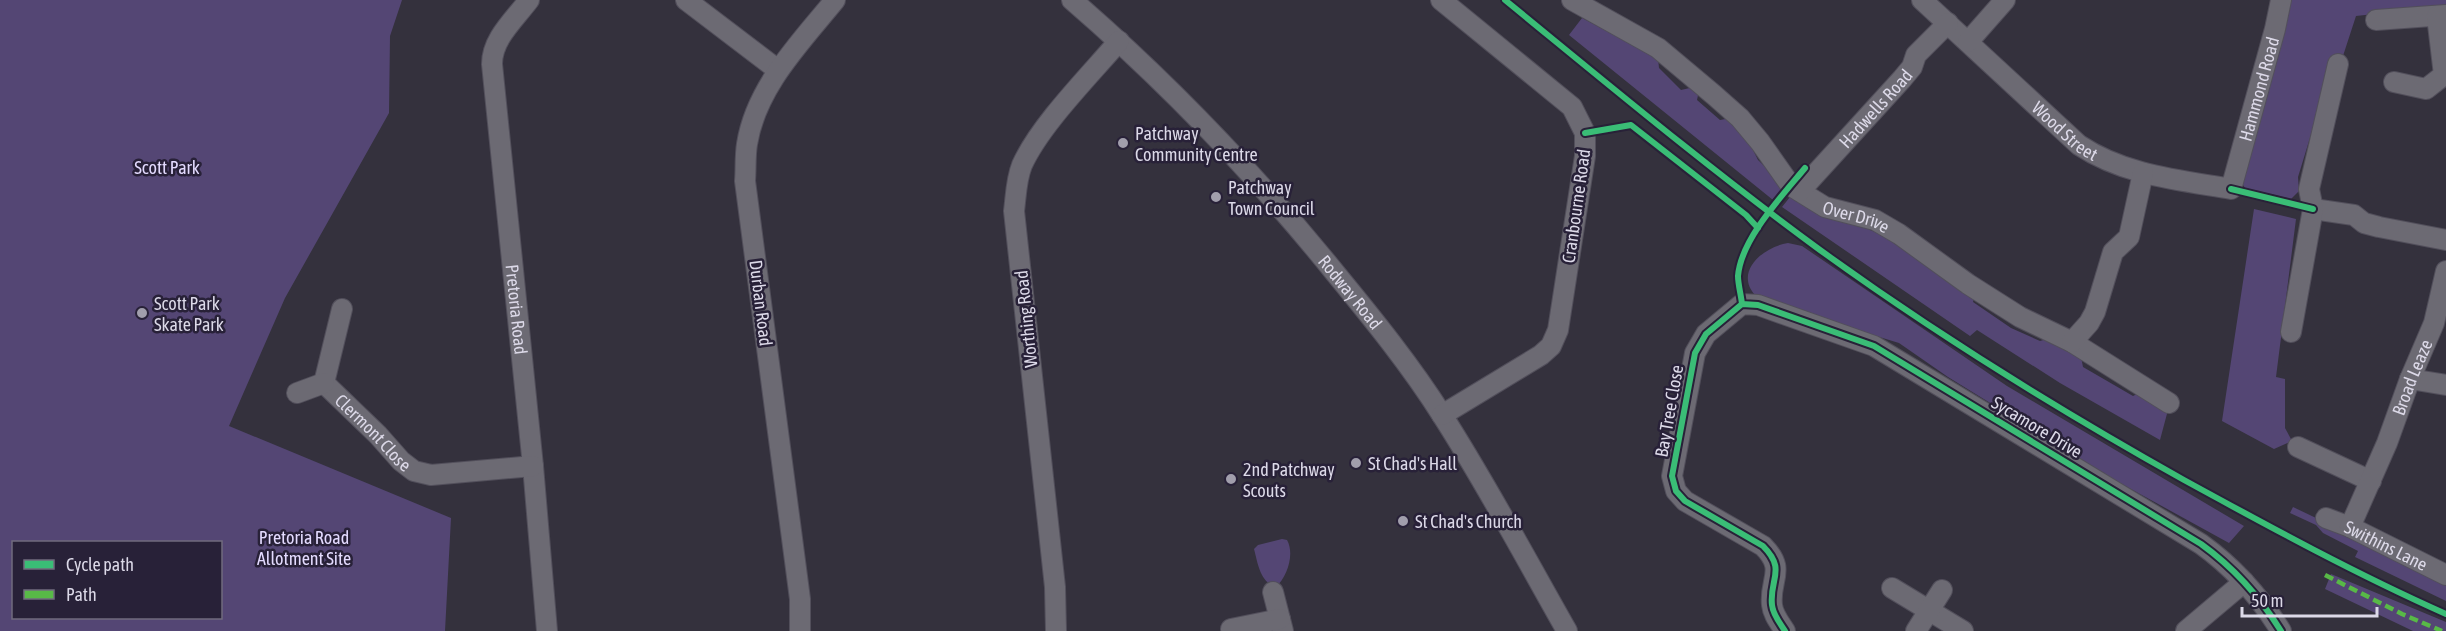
<svg xmlns="http://www.w3.org/2000/svg" width="2446" height="631" viewBox="0 0 2446 631" font-family="'Asap Condensed',sans-serif">
	<style>
		.green { fill: #544674; fill-rule: evenodd }
		.lines { fill: none; stroke-linecap: round; stroke-linejoin: round }
		.minor-casing { stroke: #524f5b; stroke-width: 22 }
		.minor { stroke: #6c6a73; stroke-width: 20 }
		.quiet { stroke: #58b947; stroke-width: 4.5; stroke-dasharray: 9 4.5; stroke-linecap: butt }
		.cycleway-casing { stroke: #282138; stroke-width: 10 }
		.cycleway { stroke: #3abd76; stroke-width: 6 }
		.poi-dot { fill: #a19eac; stroke: #282138; stroke-width: 2 }
		.labels { text-anchor: middle; dominant-baseline: central; stroke-width: 5; stroke-linejoin: round; paint-order: stroke }
		.street-label { font-size: 18px; fill: #dcd9e8; stroke: #282138 }
		.poi-label { font-size: 18px; fill: #dcd9e8; stroke: #282138; text-anchor: start }
		.park-label { font-size: 18px; fill: #e4dbff; stroke: #282138 }
	</style>
	<rect width="100%" height="100%" fill="#34313d"/>
	<path class="green" d="M0,0H402L390,36L389,113L285,298L229,426L451,518L445,631H0ZM14,542H220V618H14Z
		M2288,0H2446V6L2356,16L2342,59H2330L2316,118L2298,177L2299,191L2291,199L2245,188L2240,180Z
		M1582,18L1658,58L1659,68L1681,90L1694,87L1699,91L1697,100L1720,120L1731,118L1749,142L1758,160L1784,185L1773,200L1569,35Z
		M1794,192L1868,223L1870,230L1884,235L1975,292L1973,302L2011,328L2040,341L2050,338L2081,357L2083,367L2133,396L2139,393L2168,410L2160,440L2060,383L1977,330L1970,336L1782,207Z
		M2254,209L2296,219L2276,377L2285,379V428L2292,441L2274,449L2222,421Z
		M1788,243L1802,246L2007,386L2244,526L2229,543L2120,483L1948,377L1899,343L1762,301C1730,278 1758,248 1788,243Z
		M2293,507L2446,580V601L2355,557L2358,551L2323,533L2316,525L2290,513Z
		M1282,539L1287,540C1295,554 1287,577 1276,587C1260,582 1258,564 1254,549L1258,545Z
		M2331,574L2446,622V631H2413L2325,589Z"/>
	<g class="lines">
		<defs>
			<g id="minor">
				<path id="s1" d="M529,0C514,20 492,39 492,64L533,466L547,631"/>
				<path d="M686,0L778,70"/>
				<path id="s2" d="M1072,0C1168,83 1256,175 1336,274C1373,319 1411,366 1442,415C1487,485 1526,559 1567,631"/>
				<path d="M1441,0L1572,107L1585,133V156L1558,330L1551,346L1541,355L1442,415"/>
				<path id="s3" d="M1572,0L1658,48L1714,95L1740,118L1760,142L1791,186L1825,207L1875,220L1899,234L1968,284L2020,317L2072,342L2169,403"/>
				<path id="s4" d="M1922,0L2079,145C2124,175 2178,180 2231,189L2275,29L2281,0"/>
				<path d="M2376,20L2446,15"/>
				<path d="M1968,42L2005,0"/>
				<path d="M2394,82L2426,89L2444,75L2437,16"/>
				<path id="s5" d="M1800,191L1902,79L1912,67L1916,55L1948,23"/>
				<path d="M2313,209L2354,215L2364,223L2379,227L2446,240"/>
				<path id="s6" d="M342,309L324,383L378,435L401,461L414,471L431,475L533,466"/>
				<path d="M2291,332L2313,209L2309,189L2338,64"/>
				<path d="M2072,342L2089,323L2095,312L2113,252L2129,237L2143,173"/>
				<path d="M2410,379L2446,385"/>
				<path d="M297,393L324,383"/>
				<path d="M2298,447L2371,481"/>
				<path id="s7" d="M2326,518L2350,527L2446,575"/>
				<path id="s8" d="M2350,527L2387,443L2410,379L2434,323L2446,271"/>
				<path d="M1892,588L1963,631"/>
				<path d="M1273,592L1283,631"/>
				<path d="M1231,629L1280,619"/>
				<path d="M800,631V599L745,181C746,169 745,156 747,144C756,87 800,43 835,0"/>
				<path d="M1056,631L1055,587L1014,211C1016,196 1016,180 1022,165C1040,125 1090,75 1119,41"/>
				<path d="M1785,631C1780,623 1773,615 1772,605C1769,579 1787,570 1763,546L1685,501L1676,491L1672,476L1695,353L1706,334L1742,304L1758,305L1874,346L2201,544C2233,567 2260,597 2281,631"/>
				<path d="M1916,631L1942,590"/>
				<path d="M2186,631L2244,582"/>
			</g>
		</defs>
		<use href="#minor" class="minor-casing"/>
		<use href="#minor" class="minor"/>
		<path class="quiet" d="M2325,575L2402,614L2442,631"/>
		<defs>
			<path id="cycleway" d="M1505,0C1609,85 1712,171 1820,250C1936,334 2059,410 2184,480C2270,527 2356,574 2446,614
				M1585,133L1631,125L1746,215L1758,228
				M2231,189L2313,209
				M1742,304L1758,305L1874,346L2201,544C2233,567 2260,597 2281,631
				M1742,304L1706,334L1695,353L1672,476L1676,491L1685,501L1763,546C1787,570 1769,579 1772,605C1773,615 1780,623 1785,631
				M1742,304C1741,295 1738,284 1738,276C1741,239 1782,196 1805,168"/>
		</defs>
		<use href="#cycleway" class="cycleway-casing"/>
		<use href="#cycleway" class="cycleway"/>
	</g>
	<g class="poi-dot">
		<circle cx="1123" cy="143" r="6"/>
		<circle cx="1216" cy="197" r="6"/>
		<circle cx="142" cy="313" r="6"/>
		<circle cx="1356" cy="463" r="6"/>
		<circle cx="1231" cy="479" r="6"/>
		<circle cx="1403" cy="521" r="6"/>
	</g>
	<g class="labels">
		<g class="street-label">
			<text stroke="none"><textPath href="#s4" startOffset="477">Hammond Road</textPath></text>
			<text stroke="none"><textPath href="#s5" startOffset="112">Hadwells Road</textPath></text>
			<text stroke="none"><textPath href="#s4" startOffset="194">Wood Street</textPath></text>
			<text transform="translate(1576 206) rotate(-82)">Cranbourne Road</text>
			<text stroke="none"><textPath href="#s3" startOffset="364">Over Drive</textPath></text>
			<text stroke="none"><textPath href="#s2" startOffset="404">Rodway Road</textPath></text>
			<text transform="translate(761 303) rotate(83)">Durban Road</text>
			<text stroke="none"><textPath href="#s1" startOffset="322">Pretoria Road</textPath></text>
			<text transform="translate(1026 319) rotate(-96)">Worthing Road</text>
			<text stroke="none"><textPath href="#s8" startOffset="162">Broad Leaze</textPath></text>
			<text transform="translate(1669 411) rotate(-80)">Bay Tree Close</text>
			<text transform="translate(2037 427) rotate(31)">Sycamore Drive</text>
			<text stroke="none"><textPath href="#s6" startOffset="146">Clermont Close</textPath></text>
			<text stroke="none"><textPath href="#s7" startOffset="66">Swithins Lane</textPath></text>
		</g>
		<g class="poi-label">
			<text x="1135" y="133">Patchway<tspan x="1135" dy="21">Community Centre</tspan></text>
			<text x="1228" y="187">Patchway<tspan x="1228" dy="21">Town Council</tspan></text>
			<text x="154" y="303">Scott Park<tspan x="154" dy="21">Skate Park</tspan></text>
			<text x="1368" y="463">St Chad's Hall</text>
			<text x="1243" y="469">2nd Patchway<tspan x="1243" dy="21">Scouts</tspan></text>
			<text x="1415" y="521">St Chad's Church</text>
		</g>
		<g class="park-label">
			<text x="167" y="167">Scott Park</text>
			<text x="304" y="537">Pretoria Road<tspan x="304" dy="21">Allotment Site</tspan></text>
		</g>
	</g>
	<rect x="12" y="541" width="210" height="78" fill="#282138" stroke="#706b7e" stroke-width="1.5"/>
	<rect x="24" y="560" width="30" height="9" fill="#3abd76" stroke="#706b7e" stroke-width="1.5"/>
	<text x="66" y="571" font-size="18" fill="#dcd9e8">Cycle path</text>
	<rect x="24" y="590" width="30" height="9" fill="#58b947" stroke="#706b7e" stroke-width="1.5"/>
	<text x="66" y="601" font-size="18" fill="#dcd9e8">Path</text>
	<path d="M2242 607v9h135v-9" fill="none" stroke="#dcd9e8" stroke-width="3"/>
	<text x="2251" y="607" font-size="18" fill="#dcd9e8" stroke="#282138" stroke-width="4.5" paint-order="stroke">50 m</text>
</svg>
